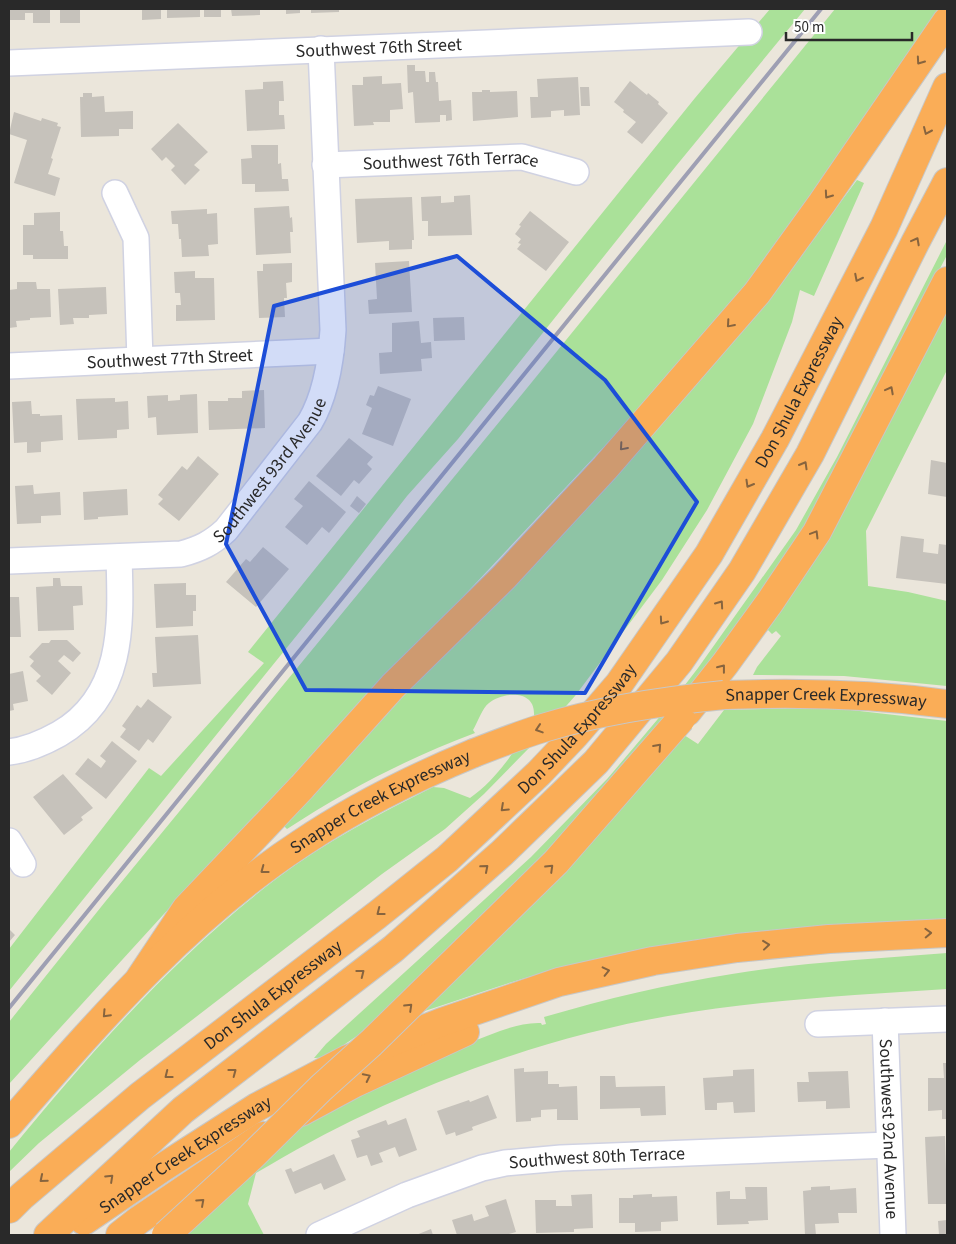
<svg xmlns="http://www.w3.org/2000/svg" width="956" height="1244" viewBox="0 0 956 1244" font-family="'Source Sans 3',sans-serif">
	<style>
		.green { fill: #aae199 }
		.building { fill: #c6c2bb }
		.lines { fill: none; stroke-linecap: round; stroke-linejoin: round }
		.minor-casing { stroke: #d0d2e2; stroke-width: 28 }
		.highway-casing { stroke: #c7c7c7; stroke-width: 30 }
		.minor { stroke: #fff; stroke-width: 25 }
		.highway { stroke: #faad57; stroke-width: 28 }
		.rail { stroke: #9e9fb3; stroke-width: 4 }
		.highway-bridge-casing { stroke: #c7c7c7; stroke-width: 30; stroke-linecap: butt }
		.highway-bridge { stroke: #faad57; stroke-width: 28 }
		.oneway { stroke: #87643e }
		.marked { fill: #1d4ed8; fill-opacity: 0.2; stroke: #1d4ed8; stroke-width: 4; stroke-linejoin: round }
		.labels { text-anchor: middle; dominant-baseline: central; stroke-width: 4; stroke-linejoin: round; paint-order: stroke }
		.street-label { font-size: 18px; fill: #292929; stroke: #fff }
	</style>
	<rect width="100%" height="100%" fill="#ebe6db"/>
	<path class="green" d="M770,9H805L676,166L458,439L407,496L344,577L9,991V949L149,768L161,776L264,663L248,652L695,98Z
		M835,9H938L852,145L732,303L630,419L316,753L225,847L9,1084V1022L105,902L523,393Z
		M857,180L864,183L814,296L800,290L792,322L753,424L707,510L662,580L575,696L529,748L484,794L445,829L382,874L140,1060L39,1143L9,1172V1152C90,1053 174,957 276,879C325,842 379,814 433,787L444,788L470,798C494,781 510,758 525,734C528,728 535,720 534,713C534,689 502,692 489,703C482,708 478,722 473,730L475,733C408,758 347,790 287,829L282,824L418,679L784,278Z
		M947,240V255L816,507L784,560L594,837L624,805L684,735L698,744L724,710L803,708L842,709L947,721V919C811,925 676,936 543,973C509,982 476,994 443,1005C415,1014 387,1023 361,1034C346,1041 331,1059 314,1058L326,1044L531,857L608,778L668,707L698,668L796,530L837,457Z
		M947,302V370L866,531L868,586L908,592L947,601V686L844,676L753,675L757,667L781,636L776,631L772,634L766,628Z
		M947,953V989C854,995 760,1000 668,1016C564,1034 461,1069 366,1114C329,1131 292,1152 256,1173L248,1204L264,1235H157L276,1135L471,1042C493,1034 517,1022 541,1023L542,1025L546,1024L544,1017C606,999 668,984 732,974C803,962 876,959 947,953Z"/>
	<path class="building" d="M9,9H50V23H33V13H25V20H9Z
		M60,9H80V23H60Z
		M142,9H161V19L142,20Z
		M167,9H200V17L167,18Z
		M204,9H221V17H204Z
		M231,9H260V15L232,16Z
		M286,9H300V13L286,14Z
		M311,9H339V12L311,13Z
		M407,65H415V71H425L426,82H429V72H435L436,82H438L439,101L451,100L452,120L446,121V115H440V122L415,123L413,92L408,93Z
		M382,76V84L401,83L403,109L390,110V122H373L374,125L354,126L352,85H363V77Z
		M578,77L580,115L564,116V110L551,111V117L531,118L530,97H538L537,79Z
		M283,81L284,101H279V115H284L285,129L247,131L245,90L263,89V82Z
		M630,81L647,95L648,93L659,102L658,104L668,113L642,144L627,132L636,122L623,112L624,110L614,102Z
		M580,87H589L590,106H581Z
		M482,90H490V92L517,91L518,117L473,121L472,92H482Z
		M83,93H92V97L104,96L105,112L133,111V129H119V136L81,137L80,97H83Z
		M14,112L41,121L42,118L58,123L57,126L61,127L51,158L53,159L48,174L60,178L55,196L14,183L27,140L9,134Z
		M178,123L208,152L194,165L200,170L185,185L171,170L175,166L166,157L162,161L151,149Z
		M251,145H278V164L281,163L282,179H288L289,191L255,192V184H242L241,159L252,158Z
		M470,195L472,235L428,236V221H422L421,197L441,196V203L454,202V196Z
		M412,197L414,240H412V249L389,250V241L357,243L355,199Z
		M289,206L290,218L292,217L293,232H290L291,253L256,255L254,208Z
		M207,209V214L217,213L218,244L208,245L209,256L182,257L181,239H179L178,224H172L171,211Z
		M530,211L569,242L546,271L517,249L521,244L518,243L521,239L515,234L521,226L519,225Z
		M60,212V231H63L64,246H68V259H33V255H23V225H34V213Z
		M409,261L412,312L369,314L368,300L377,299L375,263Z
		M292,263V282L286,283L287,298H284L285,317L259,318L257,271H263V264Z
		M195,271V278H214L215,320L176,321V305H181L180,293H175L174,272Z
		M17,282H36L37,289H50L51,317L30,318V320L16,321L17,327L9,328V290L17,289Z
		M106,287L107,314L89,315V318H73L74,324L60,325L58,289Z
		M464,317L465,340L434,341L433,318Z
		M419,321L421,343L431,342L432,358L421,359L422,371L380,374L379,353L392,352V323Z
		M378,386L411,399L393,446L362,434L372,408L366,405L370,395L374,396Z
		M264,390L265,428L209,430L208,401H228V398H242V391Z
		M197,394L198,433L157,435L156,417L148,418L147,396L168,395V401L180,400V395Z
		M115,398V402L128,401L129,429L117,430V438L78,440L76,399Z
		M31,401L32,414H40V416L62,415L63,440L41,442V452L27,453V442L14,443L12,402Z
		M349,438L373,457L367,464L372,469L359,484L354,480L341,496L316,476Z
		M198,456L219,474L179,521L158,504L163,499L158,495L182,466L187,470Z
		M931,460L947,463V497L928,494Z
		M309,481L346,512L329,533L322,527L307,545L285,527L303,506L294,499Z
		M33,485L34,494L60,492L61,515L41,516V523L17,524L15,486Z
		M127,489L128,515L98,517V519L84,520L83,492Z
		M357,496L366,504L359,513L350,506Z
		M901,536L924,539L923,552L938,554L939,544L947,545V584L896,578Z
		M263,547L289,569L256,607L226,582L246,559L250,562Z
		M53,578H60L61,586H82L83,605L73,606L74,630L38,631L36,587L53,586Z
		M186,583V595H196V611H193V626L156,628L154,584Z
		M9,597H19L21,637H9Z
		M198,635L201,684L153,687L152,673H157L155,637Z
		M51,640H67L81,653L73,662L64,655L58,661L71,673L52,695L36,681L41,676L30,666L34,661L29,657L42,643H49Z
		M23,671L28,701L13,704L14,710L9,711V674Z
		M148,699L172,717L153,743L148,739L139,751L120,737L126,729L122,726L130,715L137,705L141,708Z
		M112,741L137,761L106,799L75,774L88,758L101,768L106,761L100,756Z
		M63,774L93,808L81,817L83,820L64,835L33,797Z
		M9,929L15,935L9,942Z
		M943,1063H947V1119H942V1110L928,1111V1078H944Z
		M524,1068V1072L548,1071V1084H559V1087L577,1086L578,1120H557V1109L541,1110V1117L531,1118V1121L516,1122L514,1069Z
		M754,1069L755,1112L734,1113L733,1102L717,1103V1110H705L703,1078L733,1076V1070Z
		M848,1071L850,1108L826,1109V1101L798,1102L797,1082H809L808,1072Z
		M600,1076H615L616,1087L665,1086L666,1115L641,1116L640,1108L600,1109Z
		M488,1095L497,1118L472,1127L473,1130L456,1136L455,1132L446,1135L437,1111L469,1100L470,1102Z
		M406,1118L417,1150L399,1157L395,1147L379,1153L383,1162L371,1166L367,1155L357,1158L351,1140L360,1137L357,1131L386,1120L388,1125Z
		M945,1136L947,1204H928L925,1137Z
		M334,1154L346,1180L324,1190L321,1183L295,1194L285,1170L291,1168L293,1172Z
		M830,1186V1190L856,1188L857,1213H838L839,1223L815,1224L816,1235H805L803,1191L811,1190V1187Z
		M745,1187H767L768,1220L748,1221L749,1224L717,1225L716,1192L730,1191V1199H746Z
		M592,1194L593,1228L574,1229V1232L536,1233L535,1200H556V1206H572L571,1195Z
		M652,1194V1197L677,1196L678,1221L661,1222V1231L635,1232V1223H619V1198H633V1195Z
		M506,1199L516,1232L505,1235H457L452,1220L472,1214L474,1221L489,1216L485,1206Z
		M947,1220V1235H939L938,1221Z
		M431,1229L433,1235H416Z"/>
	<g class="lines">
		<defs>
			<g id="minor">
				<path id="s1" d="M9,63L749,32"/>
				<path id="s2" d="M325,165L522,157L576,172"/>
				<path d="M115,193L136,238L140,360"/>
				<path id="s3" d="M9,366L331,351"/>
				<path id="s4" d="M9,561L181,554C200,549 212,543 226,530L310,422C326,395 331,361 333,330L321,49"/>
				<path d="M9,752C27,750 43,743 59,734C125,696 121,623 119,557"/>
				<path d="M9,841L23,864"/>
				<path id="s5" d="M885,1021L893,1235"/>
				<path d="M818,1024L947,1019"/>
				<path id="s6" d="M319,1235L407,1195L482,1168L505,1163L561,1158L889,1145"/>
			</g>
			<g id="highway">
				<path id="s7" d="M724,695C799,692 873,694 947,704"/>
				<path d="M687,712L725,664L770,602L817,532L947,281"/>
				<path d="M140,978L186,909L302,787L393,686L504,577L605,468L757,293L822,203L947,21"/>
				<path d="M301,1112L355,1083L465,1032"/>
				<path id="s8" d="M9,1124C98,1022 186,919 300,844C355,807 413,778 474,753"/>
				<path id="s9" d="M9,1209L22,1196L140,1096L377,915L447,859L539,773L575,735L619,684L709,554L775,439L884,228L947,87"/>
				<path id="s10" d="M84,1221L165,1166L257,1107L348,1059L442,1022L559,982L653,961L737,948L829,939L947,933"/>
				<path d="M48,1235L183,1110L393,949L502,853L596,762L679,662L742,571L810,454L915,243L947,182"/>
				<path d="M120,1235L139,1220L263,1136"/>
			</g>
		</defs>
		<use href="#minor" class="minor-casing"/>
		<use href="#highway" class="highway-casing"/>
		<use href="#minor" class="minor"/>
		<use href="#highway" class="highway"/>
		<path class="rail" d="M9,1008L821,9"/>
		<defs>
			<path id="highway-bridge" d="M474,753C497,744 520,735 543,728C602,710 663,701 724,695
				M166,1235L251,1157L321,1088L371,1043L556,862L681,719"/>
		</defs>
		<use href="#highway-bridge" class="highway-bridge-casing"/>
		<use href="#highway-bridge" class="highway-bridge"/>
	</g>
	<defs><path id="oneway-chevron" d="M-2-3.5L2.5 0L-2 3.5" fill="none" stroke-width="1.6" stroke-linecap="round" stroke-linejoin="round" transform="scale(1.25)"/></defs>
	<g class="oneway">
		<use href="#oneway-chevron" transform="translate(920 61) rotate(125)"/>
		<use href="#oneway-chevron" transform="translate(927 131) rotate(114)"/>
		<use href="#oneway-chevron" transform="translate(828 195) rotate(125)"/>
		<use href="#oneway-chevron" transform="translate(916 241) rotate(-62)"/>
		<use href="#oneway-chevron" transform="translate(858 278) rotate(117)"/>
		<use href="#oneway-chevron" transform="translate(730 324) rotate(131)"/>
		<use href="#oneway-chevron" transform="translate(890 390) rotate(-62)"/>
		<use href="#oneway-chevron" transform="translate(623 447) rotate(131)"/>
		<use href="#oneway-chevron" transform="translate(804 465) rotate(-60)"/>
		<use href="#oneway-chevron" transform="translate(749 484) rotate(120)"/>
		<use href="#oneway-chevron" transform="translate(815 534) rotate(-59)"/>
		<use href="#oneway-chevron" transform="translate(720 604) rotate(-55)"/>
		<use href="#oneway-chevron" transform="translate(663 621) rotate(125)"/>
		<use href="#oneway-chevron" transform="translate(722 668) rotate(-52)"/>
		<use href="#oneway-chevron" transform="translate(539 729) rotate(162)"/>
		<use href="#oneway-chevron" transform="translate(658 747) rotate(-48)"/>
		<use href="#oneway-chevron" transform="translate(504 808) rotate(137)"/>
		<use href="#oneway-chevron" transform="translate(485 868) rotate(-41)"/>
		<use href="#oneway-chevron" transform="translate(550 868) rotate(-44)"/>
		<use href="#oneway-chevron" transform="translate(264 870) rotate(143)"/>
		<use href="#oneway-chevron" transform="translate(380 912) rotate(142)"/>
		<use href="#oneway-chevron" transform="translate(928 933) rotate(-2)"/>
		<use href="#oneway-chevron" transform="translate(766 945) rotate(-6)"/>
		<use href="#oneway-chevron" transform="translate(606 971) rotate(-13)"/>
		<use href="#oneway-chevron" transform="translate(361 973) rotate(-38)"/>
		<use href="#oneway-chevron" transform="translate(409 1007) rotate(-44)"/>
		<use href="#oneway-chevron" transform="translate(106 1014) rotate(133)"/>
		<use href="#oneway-chevron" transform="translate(233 1072) rotate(-37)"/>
		<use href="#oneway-chevron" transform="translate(168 1075) rotate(142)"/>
		<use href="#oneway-chevron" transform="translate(367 1077) rotate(-26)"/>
		<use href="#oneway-chevron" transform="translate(110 1178) rotate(-43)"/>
		<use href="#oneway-chevron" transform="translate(43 1179) rotate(140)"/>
		<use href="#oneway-chevron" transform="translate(201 1202) rotate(-42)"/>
	</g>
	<path class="marked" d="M457,256L605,380L697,502L585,693L306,690L226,544L274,306Z"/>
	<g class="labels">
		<g class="street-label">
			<text stroke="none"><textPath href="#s1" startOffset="370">Southwest 76th Street</textPath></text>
			<text stroke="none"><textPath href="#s2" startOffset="126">Southwest 76th Terrace</textPath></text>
			<text stroke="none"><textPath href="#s3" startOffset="161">Southwest 77th Street</textPath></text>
			<text stroke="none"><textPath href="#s9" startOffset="1150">Don Shula Expressway</textPath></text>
			<text stroke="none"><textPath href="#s4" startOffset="298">Southwest 93rd Avenue</textPath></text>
			<text stroke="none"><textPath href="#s7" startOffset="102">Snapper Creek Expressway</textPath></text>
			<text stroke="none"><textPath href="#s9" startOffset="745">Don Shula Expressway</textPath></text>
			<text stroke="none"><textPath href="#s8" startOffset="496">Snapper Creek Expressway</textPath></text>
			<text stroke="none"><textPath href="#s9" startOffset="340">Don Shula Expressway</textPath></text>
			<text stroke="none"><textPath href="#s5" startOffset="108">Southwest 92nd Avenue</textPath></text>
			<text stroke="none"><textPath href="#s10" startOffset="121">Snapper Creek Expressway</textPath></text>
			<text stroke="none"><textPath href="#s6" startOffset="292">Southwest 80th Terrace</textPath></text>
		</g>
	</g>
	<rect width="956" height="1244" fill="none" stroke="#292929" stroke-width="20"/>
	<path d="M786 32v8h126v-8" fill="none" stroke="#292929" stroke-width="2.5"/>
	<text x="794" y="32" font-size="15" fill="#292929" stroke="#ffffff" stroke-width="4" paint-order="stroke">50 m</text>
</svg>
